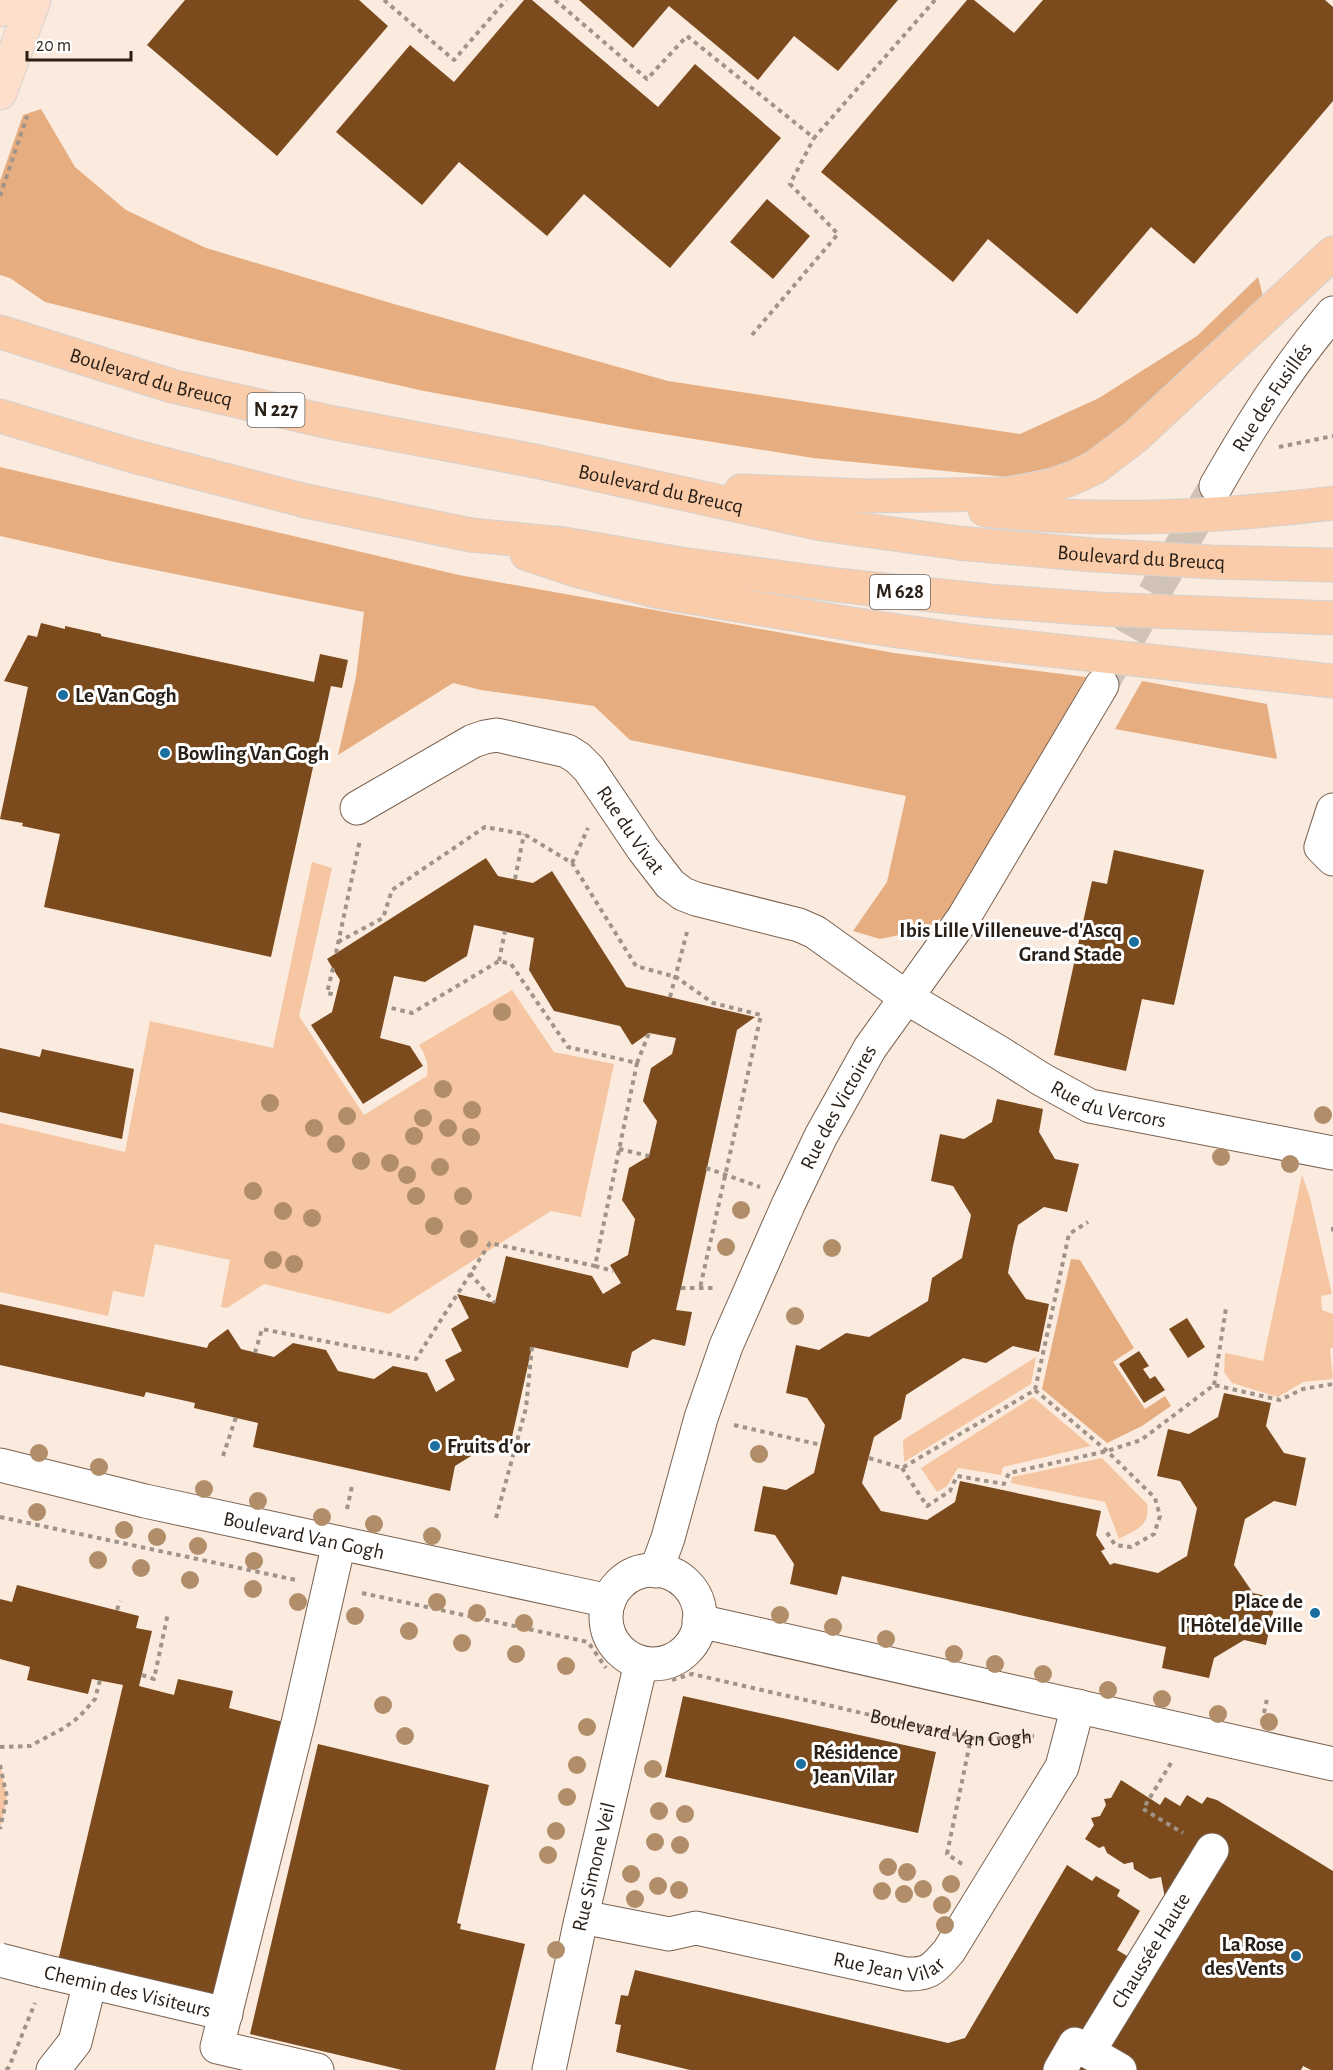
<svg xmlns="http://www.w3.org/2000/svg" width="1333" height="2070" viewBox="0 0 1333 2070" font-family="'Alegreya Sans',sans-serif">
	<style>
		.green { fill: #f5c6a1 }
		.forest { fill: #e6ad80 }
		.building { fill: #7b4a1d }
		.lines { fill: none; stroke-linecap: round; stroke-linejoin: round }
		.minor-tunnel { stroke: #d1c2b6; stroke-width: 33; stroke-dasharray: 33 16; stroke-linecap: butt }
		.minor-casing { stroke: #79614f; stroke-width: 35 }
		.major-casing { stroke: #d4d2d1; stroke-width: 35 }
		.highway-casing { stroke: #d4d2d1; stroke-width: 35 }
		.path { stroke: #a09388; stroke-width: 4; stroke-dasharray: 4.5 4.5; stroke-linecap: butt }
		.minor { stroke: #fff; stroke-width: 33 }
		.major { stroke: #fce0cb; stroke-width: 33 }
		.highway { stroke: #facca9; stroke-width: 33 }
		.minor-bridge-casing { stroke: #79614f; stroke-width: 35; stroke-linecap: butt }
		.minor-bridge { stroke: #fff; stroke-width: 33 }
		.tree { fill: #b18e69 }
		.poi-dot { fill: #1a6f9f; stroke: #fff; stroke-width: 2 }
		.labels { text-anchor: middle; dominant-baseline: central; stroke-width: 6; stroke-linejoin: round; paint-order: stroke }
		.shield { fill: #fff; stroke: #69625d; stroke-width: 1.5 }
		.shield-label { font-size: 20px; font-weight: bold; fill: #291f17 }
		.street-label { font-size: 21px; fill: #291f17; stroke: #fff }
		.poi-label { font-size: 21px; font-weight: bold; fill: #291f17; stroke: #fff; text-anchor: start }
	</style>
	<rect width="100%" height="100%" fill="#fbebde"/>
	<path class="green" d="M312,862L332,868L299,1016L364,1115L427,1076C429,1064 426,1056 419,1045L512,990L554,1052L614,1064L581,1217L551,1211L389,1314L264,1284L227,1308L221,1307L230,1260L155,1244L144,1297L113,1291L108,1316L0,1292V1123L125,1152L150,1021L273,1048Z
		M1302,1175L1310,1198L1332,1294L1321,1296L1322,1310L1333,1314V1348L1330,1349L1333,1379L1303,1382L1278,1397L1232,1383L1224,1372L1225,1353L1263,1361Z
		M1036,1357L1031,1384L904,1462L903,1440Z
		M1033,1397L1091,1446L1003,1467L1001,1475L958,1468L947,1486L937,1492L921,1468Z
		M1102,1458L1147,1504C1151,1526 1135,1530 1119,1539L1105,1502L1011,1483L1012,1477Z
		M0,1765L7,1797L0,1829Z"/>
	<path class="forest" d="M41,109L75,167L126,210L206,248L394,304L668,381L1020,434L1099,398L1197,336L1258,277L1264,300L1115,438L1059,466L1007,477L813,458L632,429L424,391L201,341L45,302L10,278L0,275V181L23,115Z
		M0,467L459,575L894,653L1086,677L952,911L923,930L880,939L853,931L887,882L906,796L630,740L594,706L481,690L453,683L338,755L356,677L364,612L115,562L0,536Z
		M1142,681L1267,704L1277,759L1115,729Z
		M1071,1259L1080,1260L1134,1348L1113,1362L1145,1409L1165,1396L1171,1406L1142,1426L1107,1443L1042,1389Z"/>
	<path class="building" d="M185,0H359L388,26L277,156L147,45Z
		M524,0H532L658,107L695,64L781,138L670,268L584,194L547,236L459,162L422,205L336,132L410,45L454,82Z
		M579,0H898L838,71L794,36L758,80L669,6L633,48Z
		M967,0H974L1014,33L1043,0H1325L1333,7V101L1194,264L1151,227L1077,314L988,239L953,282L821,172Z
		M767,199L810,236L773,279L730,242Z
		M41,623L65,629V626L101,634V636L314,682L320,654L348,660L342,688L331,686L271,957L44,907L60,834L22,826L23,823L0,819L28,687L4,681L28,635L37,637Z
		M1114,850L1204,870L1174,1005L1142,999L1126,1071L1054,1055L1092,881L1107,884Z
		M486,858L498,876L533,883L552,871L626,987L755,1017L737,1030L681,1288L676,1310L692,1312L685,1346L653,1339L632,1352L628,1368L532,1347L510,1446L492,1443L455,1466L450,1491L253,1447L258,1423L194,1408L195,1403L146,1392L144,1397L0,1365V1304L207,1348L209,1343L228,1329L241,1349L274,1357L293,1343L326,1350L338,1371L374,1379L393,1366L427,1373L436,1392L455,1380L445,1360L462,1351L451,1329L469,1318L457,1294L495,1303L506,1256L592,1276L603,1294L621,1283L610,1265L628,1255L635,1219L622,1200L629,1168L649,1156L657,1121L643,1101L651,1068L672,1054L676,1038L649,1033L632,1045L620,1026L554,1011L529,970L534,938L474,925L467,956L425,982L394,976L380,1038L410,1046L423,1066L363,1104L311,1025L332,1012L340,980L327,959Z
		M0,1048L40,1057L42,1049L134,1069L122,1139L0,1112Z
		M997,1099L1043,1109L1039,1132L1055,1159L1079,1164L1067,1212L1044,1207L1018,1225L1013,1246L1008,1273L1026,1299L1049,1304L1039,1352L1013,1346L986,1363L963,1358L906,1395L901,1419L874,1437L862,1483L881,1511L927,1520L955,1502L960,1481L1101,1511L1096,1535L1105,1549L1101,1551L1110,1565L1114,1563L1158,1573L1187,1556L1197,1508L1180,1481L1157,1476L1168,1429L1189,1434L1218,1417L1224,1393L1271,1403L1266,1426L1284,1453L1306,1458L1296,1506L1274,1501L1245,1519L1234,1565L1253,1593L1276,1598L1266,1645L1244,1640L1214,1658L1209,1678L1162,1668L1166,1647L842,1576L837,1595L790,1584L794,1564L775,1535L754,1531L763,1486L786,1490L814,1473L825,1425L807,1398L786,1393L796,1345L819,1350L846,1333L869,1337L928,1301L932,1278L962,1258L971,1215L953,1186L931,1181L940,1134L964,1139L992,1122Z
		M1187,1318L1205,1347L1188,1358L1169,1329Z
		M1139,1351L1149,1366L1143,1369L1150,1379L1155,1376L1165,1390L1144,1403L1119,1364Z
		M17,1585L139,1616L136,1628L152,1631L139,1686L174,1695L178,1679L233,1691L229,1708L287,1723L220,2002L58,1961L123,1685L92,1679L88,1694L27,1680L30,1667L0,1659V1599L12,1602Z
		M683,1696L936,1752L918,1833L665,1777Z
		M318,1744L489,1785L457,1923L461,1924L460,1929L525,1944L495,2070H402L250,2034Z
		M1121,1780L1160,1805L1165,1797L1180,1806L1187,1795L1202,1804L1207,1797L1217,1800L1333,1871V2070H1311L1303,2066L1301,2070H690L616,2052L621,2025L615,2024L621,1995L628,1996L635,1970L948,2043L965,2038L1067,1865L1092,1881L1096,1876L1120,1890L1117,1896L1140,1911L1117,1950L1139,1963L1168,1914L1161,1877L1150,1879L1134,1869L1133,1862L1124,1864L1107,1853L1104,1846L1099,1848L1085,1839L1094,1825L1091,1818L1100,1816L1106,1805L1104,1799L1111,1798Z"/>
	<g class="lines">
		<path class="minor-tunnel" d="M1105,679L1212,492"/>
		<defs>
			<g id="minor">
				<path id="s2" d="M1216,486C1251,425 1287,367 1333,313"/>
				<path id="s3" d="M357,808L473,741L485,737L497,735L567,751L578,758L589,769L643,849L670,884L683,894L696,899L799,925L815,932L907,998L1000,1053L1041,1079L1090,1106L1333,1153"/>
				<path d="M1333,810L1321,847L1333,859"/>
				<path id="s4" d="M0,1465L145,1501L609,1601"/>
				<circle cx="653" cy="1617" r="47"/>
				<path id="s5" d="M656,1571L668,1538L701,1418L726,1346L788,1205L821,1136L870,1048L964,917L1102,685"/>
				<path d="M699,1621L1333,1764"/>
				<path id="s6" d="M582,1917L669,1934L696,1928L906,1974C930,1975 934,1968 949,1951L1062,1767L1078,1706"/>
				<path id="s7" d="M43,1971L226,2014"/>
				<path id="s8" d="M1089,2051L1212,1850"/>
				<path d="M53,2070L75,2042L90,1982"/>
				<path d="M317,2070L217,2047L299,1719L339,1543"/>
				<path id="s9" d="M549,2070L580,1924L641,1663"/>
				<path d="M1060,2070L1075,2044L1120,2070"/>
			</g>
			<path id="major" d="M0,10L3,0
				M0,93L34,0"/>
			<g id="highway">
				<path id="s10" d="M0,332L172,386L329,422L535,461L821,524L958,543L1093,555L1212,562L1333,565"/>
				<path d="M0,416L133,456L306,501L471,535L564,544L681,564L836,585L989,601L1098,609L1333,618"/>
				<path d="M741,491L868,496L1006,494L1051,486L1075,477L1094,468L1135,437L1333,253"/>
				<path d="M985,510C1102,523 1217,517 1333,503"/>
				<path d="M527,554L575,570L660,592L857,625L967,641L1333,681"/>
			</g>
		</defs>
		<use href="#minor" class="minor-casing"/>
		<use href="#major" class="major-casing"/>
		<use href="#highway" class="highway-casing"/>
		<g class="path">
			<path d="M384,0L454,60L506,0"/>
			<path d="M555,0L647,79L687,36L814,138L935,0"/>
			<path d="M0,196L27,116"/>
			<path d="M752,335L838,234L790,184L814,138"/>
			<path d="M1279,447L1333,436"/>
			<path d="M572,863L588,828"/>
			<path d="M515,879L524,834"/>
			<path d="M338,942L383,918L392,890L485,827L524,834L572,863L636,966L676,977L713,1003L761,1015L700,1288"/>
			<path d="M336,953L360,840"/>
			<path d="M499,961L505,931"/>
			<path d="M333,968L327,993L336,995"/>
			<path d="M670,997L687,932"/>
			<path d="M637,1063L649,1033"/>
			<path d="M619,1149L649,1156"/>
			<path d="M706,1168L760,1187"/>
			<path d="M1333,1227V1232"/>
			<path d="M595,1266L613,1271"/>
			<path d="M470,1273L495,1303"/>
			<path d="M681,1288H716"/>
			<path d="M255,1353L262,1329L416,1359L490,1243L595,1266L637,1063L568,1047L511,964L499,961L412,1013L387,1007"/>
			<path d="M1214,1385L1226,1308"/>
			<path d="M1035,1390L1107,1451L1155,1498L1160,1516L1154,1534L1131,1547L1115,1545L1106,1531"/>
			<path d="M734,1425L821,1445"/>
			<path d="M223,1456L236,1417"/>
			<path d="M869,1458L902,1468L1035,1390L1069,1234L1088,1222"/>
			<path d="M902,1468L927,1506L950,1491L957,1476L1004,1484L1009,1473L1107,1451L1141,1440L1214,1385L1280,1400L1303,1389L1333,1384"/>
			<path d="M347,1509L352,1486"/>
			<path d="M0,1517L296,1580"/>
			<path d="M496,1518L526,1408L532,1347"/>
			<path d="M362,1593L588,1642L606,1668"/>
			<path d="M117,1610L120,1601"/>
			<path d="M142,1675L154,1679L168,1613"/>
			<path id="s1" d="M672,1680L692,1674L971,1738L990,1739L1034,1736"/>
			<path d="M1264,1713L1267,1699"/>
			<path d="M0,1747L30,1746L64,1728L79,1717L95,1699L100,1680"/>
			<path d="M1171,1763L1143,1809L1183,1833"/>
			<path d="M0,1765L7,1797L0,1829"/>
			<path d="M962,1864L947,1854L971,1738"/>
			<path d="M6,2070L9,2067L35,2003"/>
		</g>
		<use href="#minor" class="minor"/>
		<use href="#major" class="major"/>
		<use href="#highway" class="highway"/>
		<defs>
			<path id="minor-bridge" d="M0,1960L43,1971"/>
		</defs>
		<use href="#minor-bridge" class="minor-bridge-casing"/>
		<use href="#minor-bridge" class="minor-bridge"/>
	</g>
	<g class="tree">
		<circle cx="502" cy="1012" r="9"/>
		<circle cx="443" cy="1089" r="9"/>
		<circle cx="270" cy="1103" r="9"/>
		<circle cx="472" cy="1110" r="9"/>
		<circle cx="1323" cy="1115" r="9"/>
		<circle cx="347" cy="1116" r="9"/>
		<circle cx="423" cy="1118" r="9"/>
		<circle cx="314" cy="1128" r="9"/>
		<circle cx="448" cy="1128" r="9"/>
		<circle cx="414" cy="1136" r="9"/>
		<circle cx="471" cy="1137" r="9"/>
		<circle cx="336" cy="1144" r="9"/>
		<circle cx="1221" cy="1157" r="9"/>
		<circle cx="361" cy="1161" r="9"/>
		<circle cx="390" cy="1163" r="9"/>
		<circle cx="1290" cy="1164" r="9"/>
		<circle cx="440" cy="1167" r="9"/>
		<circle cx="407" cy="1175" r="9"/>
		<circle cx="253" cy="1191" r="9"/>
		<circle cx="416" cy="1196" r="9"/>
		<circle cx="463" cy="1196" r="9"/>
		<circle cx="741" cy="1210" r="9"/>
		<circle cx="283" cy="1211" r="9"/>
		<circle cx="312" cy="1218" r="9"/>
		<circle cx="434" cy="1226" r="9"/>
		<circle cx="469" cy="1239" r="9"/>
		<circle cx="726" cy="1247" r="9"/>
		<circle cx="832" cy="1248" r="9"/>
		<circle cx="273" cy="1260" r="9"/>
		<circle cx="294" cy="1264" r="9"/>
		<circle cx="795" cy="1316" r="9"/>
		<circle cx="39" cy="1453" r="9"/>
		<circle cx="759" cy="1454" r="9"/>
		<circle cx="99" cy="1467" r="9"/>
		<circle cx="204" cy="1489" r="9"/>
		<circle cx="258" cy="1501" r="9"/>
		<circle cx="37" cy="1512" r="9"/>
		<circle cx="322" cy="1517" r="9"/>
		<circle cx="374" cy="1524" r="9"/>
		<circle cx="124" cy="1530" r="9"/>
		<circle cx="432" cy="1536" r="9"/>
		<circle cx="157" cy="1537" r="9"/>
		<circle cx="198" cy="1546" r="9"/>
		<circle cx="98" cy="1560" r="9"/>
		<circle cx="254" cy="1561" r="9"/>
		<circle cx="141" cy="1568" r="9"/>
		<circle cx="190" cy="1580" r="9"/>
		<circle cx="253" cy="1589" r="9"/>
		<circle cx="298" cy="1602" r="9"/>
		<circle cx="437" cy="1602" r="9"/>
		<circle cx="477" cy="1613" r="9"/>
		<circle cx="780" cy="1615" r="9"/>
		<circle cx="355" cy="1616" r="9"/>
		<circle cx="524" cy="1623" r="9"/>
		<circle cx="833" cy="1627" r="9"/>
		<circle cx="409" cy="1631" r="9"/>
		<circle cx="886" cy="1639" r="9"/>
		<circle cx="462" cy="1643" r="9"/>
		<circle cx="516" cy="1654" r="9"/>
		<circle cx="954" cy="1654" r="9"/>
		<circle cx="995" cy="1664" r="9"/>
		<circle cx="566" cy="1666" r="9"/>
		<circle cx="1043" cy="1674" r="9"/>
		<circle cx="1108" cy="1690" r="9"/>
		<circle cx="1162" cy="1699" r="9"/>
		<circle cx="383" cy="1705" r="9"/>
		<circle cx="1218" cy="1714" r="9"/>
		<circle cx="1269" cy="1722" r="9"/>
		<circle cx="587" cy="1727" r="9"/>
		<circle cx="405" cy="1736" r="9"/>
		<circle cx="577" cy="1765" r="9"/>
		<circle cx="653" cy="1769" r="9"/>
		<circle cx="567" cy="1797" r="9"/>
		<circle cx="659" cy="1811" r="9"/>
		<circle cx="685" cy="1814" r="9"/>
		<circle cx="556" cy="1831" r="9"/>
		<circle cx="655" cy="1842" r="9"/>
		<circle cx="680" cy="1845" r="9"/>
		<circle cx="548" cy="1855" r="9"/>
		<circle cx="888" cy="1867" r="9"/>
		<circle cx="907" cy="1872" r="9"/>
		<circle cx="631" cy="1874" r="9"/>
		<circle cx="951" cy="1884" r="9"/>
		<circle cx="658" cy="1886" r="9"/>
		<circle cx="923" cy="1889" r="9"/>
		<circle cx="679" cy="1890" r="9"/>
		<circle cx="882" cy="1891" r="9"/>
		<circle cx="904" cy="1894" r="9"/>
		<circle cx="635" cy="1899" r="9"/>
		<circle cx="942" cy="1905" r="9"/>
		<circle cx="945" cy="1925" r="9"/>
		<circle cx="556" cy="1950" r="9"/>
	</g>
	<g class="poi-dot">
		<circle cx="63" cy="695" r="6"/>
		<circle cx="165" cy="753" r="6"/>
		<circle cx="1134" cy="942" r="6"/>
		<circle cx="435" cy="1446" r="6"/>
		<circle cx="1315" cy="1613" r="6"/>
		<circle cx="801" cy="1764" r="6"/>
		<circle cx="1296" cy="1956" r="6"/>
	</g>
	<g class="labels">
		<g class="shield">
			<rect x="247.5" y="393" width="57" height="34" rx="4.5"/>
			<rect x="870" y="575" width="60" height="34" rx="4.5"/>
		</g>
		<g class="shield-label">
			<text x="276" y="410">N 227</text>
			<text x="900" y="592">M 628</text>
		</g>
		<g class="street-label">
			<text stroke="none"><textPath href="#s10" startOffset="158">Boulevard du Breucq</textPath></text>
			<text stroke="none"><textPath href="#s2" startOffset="105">Rue des Fusillés</textPath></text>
			<text stroke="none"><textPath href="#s10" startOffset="680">Boulevard du Breucq</textPath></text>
			<text stroke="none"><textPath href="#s10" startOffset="1166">Boulevard du Breucq</textPath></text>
			<text stroke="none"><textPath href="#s3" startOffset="333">Rue du Vivat</textPath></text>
			<text stroke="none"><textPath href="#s3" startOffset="897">Rue du Vercors</textPath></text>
			<text stroke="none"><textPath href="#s5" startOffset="500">Rue des Victoires</textPath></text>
			<text stroke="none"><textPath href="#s4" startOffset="312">Boulevard Van Gogh</textPath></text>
			<text stroke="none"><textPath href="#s1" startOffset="286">Boulevard Van Gogh</textPath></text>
			<text stroke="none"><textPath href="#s9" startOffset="208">Rue Simone Veil</textPath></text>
			<text stroke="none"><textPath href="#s8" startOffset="118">Chaussée Haute</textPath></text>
			<text stroke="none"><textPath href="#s6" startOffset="314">Rue Jean Vilar</textPath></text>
			<text stroke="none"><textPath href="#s7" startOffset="87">Chemin des Visiteurs</textPath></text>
		</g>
		<g class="poi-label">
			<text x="75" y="695">Le Van Gogh</text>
			<text x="177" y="753">Bowling Van Gogh</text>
			<text x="1122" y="930" text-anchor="end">Ibis Lille Villeneuve-d'Ascq<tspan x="1122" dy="24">Grand Stade</tspan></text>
			<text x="447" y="1446">Fruits d'or</text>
			<text x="1303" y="1601" text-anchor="end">Place de<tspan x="1303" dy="24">l'Hôtel de Ville</tspan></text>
			<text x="813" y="1752">Résidence<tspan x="813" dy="24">Jean Vilar</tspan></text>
			<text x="1284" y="1944" text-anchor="end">La Rose<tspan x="1284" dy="24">des Vents</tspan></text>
		</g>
	</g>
	<path d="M27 51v9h104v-9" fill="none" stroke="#291f17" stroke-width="3"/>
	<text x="36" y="51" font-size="18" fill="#291f17" stroke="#ffffff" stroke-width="4.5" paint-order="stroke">20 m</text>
</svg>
